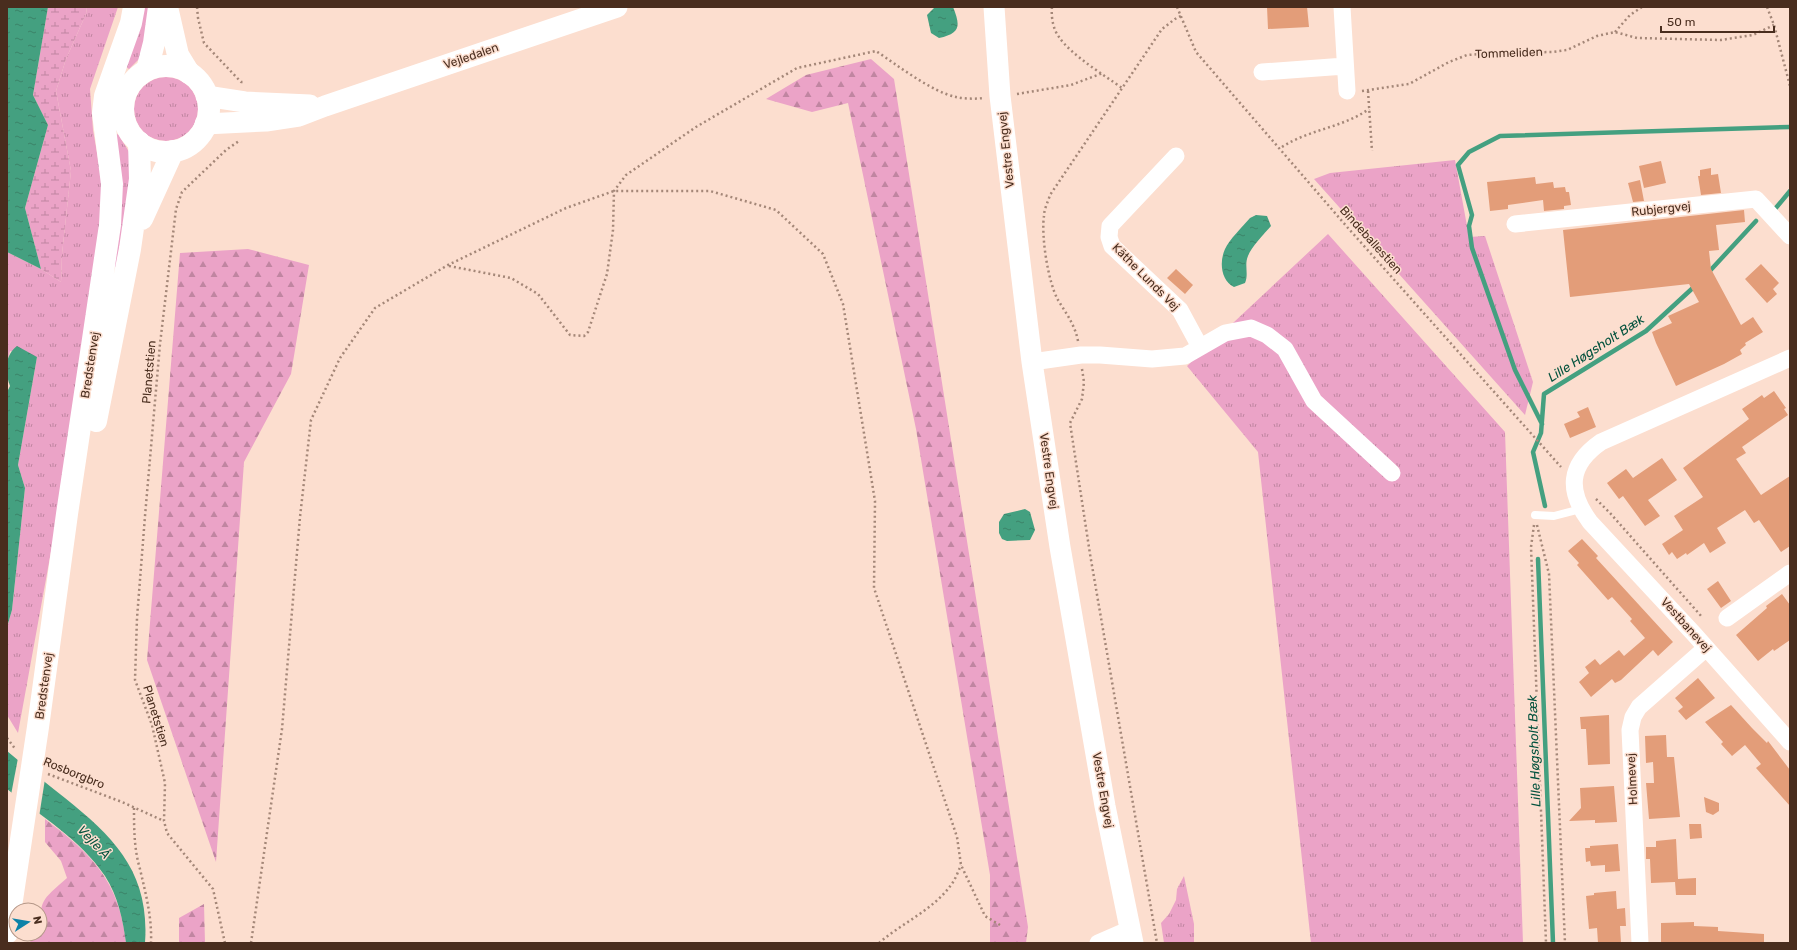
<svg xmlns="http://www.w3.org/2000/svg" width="1797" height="950" viewBox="0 0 1797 950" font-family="Rubik,sans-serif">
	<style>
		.grass { fill: url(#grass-tufts) }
		.forest { fill: url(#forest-firs) }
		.wetland { fill: url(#wetland-marsh) }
		.water { fill: url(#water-ripples) }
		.pier { fill: #fcdecf }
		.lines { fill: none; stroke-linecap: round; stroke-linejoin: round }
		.stream { stroke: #44a080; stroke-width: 4.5 }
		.building { fill: #e39d79 }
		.path { stroke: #a48778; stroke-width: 2.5; stroke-dasharray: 2 3; stroke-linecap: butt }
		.service { stroke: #fff; stroke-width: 8 }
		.minor { stroke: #fff; stroke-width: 17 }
		.tertiary { stroke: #fff; stroke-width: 21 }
		.primary { stroke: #fff; stroke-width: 22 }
		.trunk { stroke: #fff; stroke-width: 22 }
		.labels { text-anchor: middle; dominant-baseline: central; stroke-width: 3; stroke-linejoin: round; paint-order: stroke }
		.street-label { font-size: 12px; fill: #492d1e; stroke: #fcdecf }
		.water-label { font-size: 13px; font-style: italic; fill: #03523d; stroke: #fcdecf }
	</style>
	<defs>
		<pattern id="grass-tufts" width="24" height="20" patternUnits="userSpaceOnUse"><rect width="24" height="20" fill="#eba3c7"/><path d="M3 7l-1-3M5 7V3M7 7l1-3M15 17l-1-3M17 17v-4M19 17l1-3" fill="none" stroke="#c085a1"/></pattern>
		<pattern id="forest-firs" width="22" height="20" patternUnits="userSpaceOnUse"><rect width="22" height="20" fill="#eba3c7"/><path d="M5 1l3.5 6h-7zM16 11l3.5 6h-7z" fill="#c085a1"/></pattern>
		<pattern id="wetland-marsh" width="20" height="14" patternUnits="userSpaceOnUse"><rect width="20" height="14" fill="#eba3c7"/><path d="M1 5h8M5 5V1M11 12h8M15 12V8" fill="none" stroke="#c085a1"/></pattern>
		<pattern id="water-ripples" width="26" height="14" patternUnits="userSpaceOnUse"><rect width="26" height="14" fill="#44a080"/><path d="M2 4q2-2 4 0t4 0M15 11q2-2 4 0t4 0" fill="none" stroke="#3b8368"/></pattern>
	</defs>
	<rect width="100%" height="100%" fill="#fcdecf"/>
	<path class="grass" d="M87,7H118L90,89L93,130L103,187L101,232L68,458L18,733L7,715V627L12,610L25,488L18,465L37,357L10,351L7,362V252L41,269L61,282L62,254L71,171L56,91L66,59L86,14Z
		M140,7H151L143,55L129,69L123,65Z
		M134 109a32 32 0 1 1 64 0a32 32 0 1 1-64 0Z
		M118,134L131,155L134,164L116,267L110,266L114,136Z
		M1455,160L1469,237L1485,236L1533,382L1525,415L1314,179L1330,173Z
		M1328,234L1505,432L1523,943H1311L1258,452L1187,366Z
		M1184,876L1194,924V943H1164L1161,923L1169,914L1176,900L1177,889Z"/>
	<path class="forest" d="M871,59L894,79L1028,927L1026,943H990V875L916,429L848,103L812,112L766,99L806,75Z
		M248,249L309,265L291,374L244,462L216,862L147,660L180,253Z
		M45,819C93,855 119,881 126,943H30L32,934H40C40,899 41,901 67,878L61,861L45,842Z
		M204,904L205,943H179V918Z"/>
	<path class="wetland" d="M48,7H87L86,14L66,59L56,91L71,171L62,254L61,282L41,269L25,208L48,125L33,95Z"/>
	<path class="water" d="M7,7H48L33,95L48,125L25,208L41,269L7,252Z
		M935,7H953C961,27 960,33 939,38L931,33L927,15Z
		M1256,215L1267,216L1271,226C1264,234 1251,247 1248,256C1244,265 1249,274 1245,283L1234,287C1221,281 1219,262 1225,249C1229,240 1243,226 1250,218Z
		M17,346L37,357L18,465L25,488L12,610L7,627V392L10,386C5,372 4,356 17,346Z
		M1025,509L1030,512L1035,530L1030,540L1007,541L1002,539L999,533V522L1004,514Z
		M7,751C26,767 45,782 65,798C115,838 150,873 145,943H126C123,920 118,896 105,876C81,840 41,816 7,789Z"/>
	<path class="pier" d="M18,758L45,779L39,817L11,795Z"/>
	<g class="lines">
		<path class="stream" d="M1775,209L1790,191
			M1707,274L1756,221
			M1542,424L1515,370L1472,248L1469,226L1472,215L1458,165L1469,152L1500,136L1790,127
			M1545,506L1533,452L1541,433L1544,394L1646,331L1696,285
			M1538,559L1553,943"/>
	</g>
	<path class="building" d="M1267,7H1307L1309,27L1268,29Z
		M1661,161L1666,183L1644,188L1639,166Z
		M1711,168V175L1718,174L1721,193L1701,195L1698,176H1700V170Z
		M1535,177L1536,184L1553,182L1554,188L1565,187L1566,192H1569L1571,205L1564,206V209L1544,211L1543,200L1508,205V209L1490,211L1487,182Z
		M1640,180L1644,201L1633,202L1628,183Z
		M1744,210L1745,222L1716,225L1719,250L1709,251L1711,269L1741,325L1753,317L1763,332L1745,343L1746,345L1740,350L1742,354L1724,364L1676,386L1656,343L1652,332L1672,323L1668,316L1699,302L1689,284L1570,297L1563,230Z
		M1761,264L1779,283L1773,289L1777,294L1767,303L1745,279Z
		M1176,269L1193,285L1185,294L1167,278Z
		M1774,391L1786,408L1784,409L1788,415L1742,447L1746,453L1736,459L1761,495L1790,476V546L1781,552L1759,520L1754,523L1745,510L1717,528L1726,543L1710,553L1704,543L1687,555L1686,553L1677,559L1672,552L1669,555L1662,544L1683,530L1674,516L1703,497L1683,468L1749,419L1742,409L1762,395L1764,398Z
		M1588,407L1596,427L1570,438L1564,424L1580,417L1577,412Z
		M1662,458L1677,480L1648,500L1660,516L1645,526L1623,496L1619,499L1607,483L1626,469L1633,478Z
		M1582,539L1598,556L1596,558L1673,642L1658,656L1653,650L1621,680L1615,683L1612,679L1591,697L1579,682L1589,673L1585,667L1595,659L1600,665L1619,650L1624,656L1645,638L1630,621L1632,619L1612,597L1608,600L1577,565L1579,563L1568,551Z
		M1718,581L1731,601L1721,608L1707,589Z
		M1782,594L1790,605V640L1774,651L1773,649L1758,661L1736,635L1767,608L1766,606Z
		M1698,678L1715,698L1686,720L1678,711L1683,707L1675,698Z
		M1731,705L1752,728L1767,743L1768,741L1790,770V806L1756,768L1761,764L1745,745L1732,756L1721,744L1723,742L1705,722Z
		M1609,715L1610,764L1588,765L1586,729H1581L1580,717Z
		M1666,735L1667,757H1674L1680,817L1649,819L1646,783H1654L1653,762L1646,763L1645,736Z
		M1614,786L1617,822L1595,823V820L1569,821L1581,808L1580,788Z
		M1704,797L1719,803V811L1713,815L1706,812Z
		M1689,824H1701L1702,838L1690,839Z
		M1676,839L1678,879L1696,878V895H1676L1675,882L1651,883L1650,859H1646V847H1656V841Z
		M1618,844L1620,871L1605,872V865L1591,866L1590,861L1586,862L1585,848H1590V846Z
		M1616,891L1617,909L1625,908L1626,926H1620L1621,943H1598L1597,928L1589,929L1586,896L1594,895V893Z
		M1694,922V926L1718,927V931L1764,934V943L1661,942V923Z"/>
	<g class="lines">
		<path class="path" d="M197,7L198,18L204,43L241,82H244
			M1052,7C1051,17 1053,29 1059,37C1071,55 1104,75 1122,88
			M1177,7L1196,52L1348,228L1561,467
			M1767,7L1774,25L1790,86
			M1615,32L1630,15L1642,7
			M1362,91L1409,84L1449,62L1467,55L1493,53L1553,52L1567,50L1597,36L1615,32L1637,38L1721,40L1753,35L1774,25
			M1368,91L1372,151
			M1017,94L1071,85L1103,73
			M1282,147C1310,129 1342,128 1369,109
			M449,266L511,278L538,294L570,335L584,336L588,332L607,274L613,230L614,191L626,175L696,127L797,68L876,51C897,65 932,92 956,97C965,99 975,99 984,98
			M1078,341C1075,325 1066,313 1058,300C1048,282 1041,236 1044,216C1044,209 1048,202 1050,195L1162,29L1175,19L1181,16
			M1082,369L1084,382L1082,399L1070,423L1090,554L1157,943
			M1596,499L1610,513L1702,617
			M1534,525L1531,547L1546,943
			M1537,525L1549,574L1565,943
			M7,738L16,750
			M48,774L122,802L164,821
			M134,808C134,829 134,849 140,869C146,895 152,917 151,943
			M225,943L213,889L167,833L164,821L165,783L152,725L135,680L137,618L145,516L160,344L176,209L182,192L226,150L239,141
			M251,943L282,729L300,517L311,420L340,358L375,308L448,265L566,208L614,191H710L776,210L823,254L843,304L875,501L874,588L957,837L961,865L985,916L1000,925
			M879,943C902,923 933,910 951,885C955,880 958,872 961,865"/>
		<path class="service" d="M1535,515L1554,516L1581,509"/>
		<path class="minor" d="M1342,7L1347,91
			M1262,72L1345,66
			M1176,156L1110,226L1109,237L1112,246L1180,310L1200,347
			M1515,224L1756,199L1790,236
			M1790,358L1601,442C1568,465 1567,491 1590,522L1694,634L1790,742
			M1032,362L1081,355H1100L1152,359L1185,356L1225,333L1251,328L1267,335L1285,349L1314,401L1392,473
			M1727,618L1790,573
			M1098,943L1121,933L1131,931
			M1640,943L1630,730L1633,717L1639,707L1706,648"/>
		<path class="tertiary" d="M994,7L1000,96L1032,362L1060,547L1105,806L1133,943
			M206,96L245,102L310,105
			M205,124L266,121L299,116L325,106L617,7"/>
		<path class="primary" d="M123 109a43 43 0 1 1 86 0a43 43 0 1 1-86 0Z"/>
		<path class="trunk" d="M167,7L178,55L189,73
			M147,70L154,43L159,7
			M142,219L173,151
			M96,421L130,249L140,179L139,142
			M7,933L38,727L67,514L110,225L112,184L103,113L105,96L131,23L134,7"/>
	</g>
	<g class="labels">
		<g class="street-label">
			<text transform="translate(1509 53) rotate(-2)">Tommeliden</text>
			<text transform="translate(471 56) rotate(-19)">Vejledalen</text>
			<text transform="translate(1006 150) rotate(-96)">Vestre Engvej</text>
			<text transform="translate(1661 209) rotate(-6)">Rubjergvej</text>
			<text transform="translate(1371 240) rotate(48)">Bindeballestien</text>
			<text transform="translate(1146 277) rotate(45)">Käthe Lunds Vej</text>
			<text transform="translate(90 365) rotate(-81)">Bredstenvej</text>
			<text transform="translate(149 372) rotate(-85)">Planetstien</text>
			<text transform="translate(1049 471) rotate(82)">Vestre Engvej</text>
			<text transform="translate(1686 625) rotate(48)">Vestbanevej</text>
			<text transform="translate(44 686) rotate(-82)">Bredstenvej</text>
			<text transform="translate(156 716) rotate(73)">Planetstien</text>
			<text transform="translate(74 773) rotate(22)">Rosborgbro</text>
			<text transform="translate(1632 779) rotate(-93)">Holmevej</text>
			<text transform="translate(1103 790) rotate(80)">Vestre Engvej</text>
		</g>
		<g class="water-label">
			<text transform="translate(1596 348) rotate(-33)">Lille Høgsholt Bæk</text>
			<text transform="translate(1534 751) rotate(-92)">Lille Høgsholt Bæk</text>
			<text transform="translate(94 842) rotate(46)">Vejle Å</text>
		</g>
	</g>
	<rect width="1797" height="950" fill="none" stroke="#492d1e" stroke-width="16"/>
	<g transform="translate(28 922) rotate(78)"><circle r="19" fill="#fcdecf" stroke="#b49788"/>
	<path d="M0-3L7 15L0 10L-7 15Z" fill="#0d82a8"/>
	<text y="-6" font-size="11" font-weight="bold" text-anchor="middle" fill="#492d1e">N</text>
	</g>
	<path d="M1661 26v6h113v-6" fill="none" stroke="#492d1e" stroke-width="2"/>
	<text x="1667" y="26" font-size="12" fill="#492d1e" stroke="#fcdecf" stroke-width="3" paint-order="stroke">50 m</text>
</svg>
